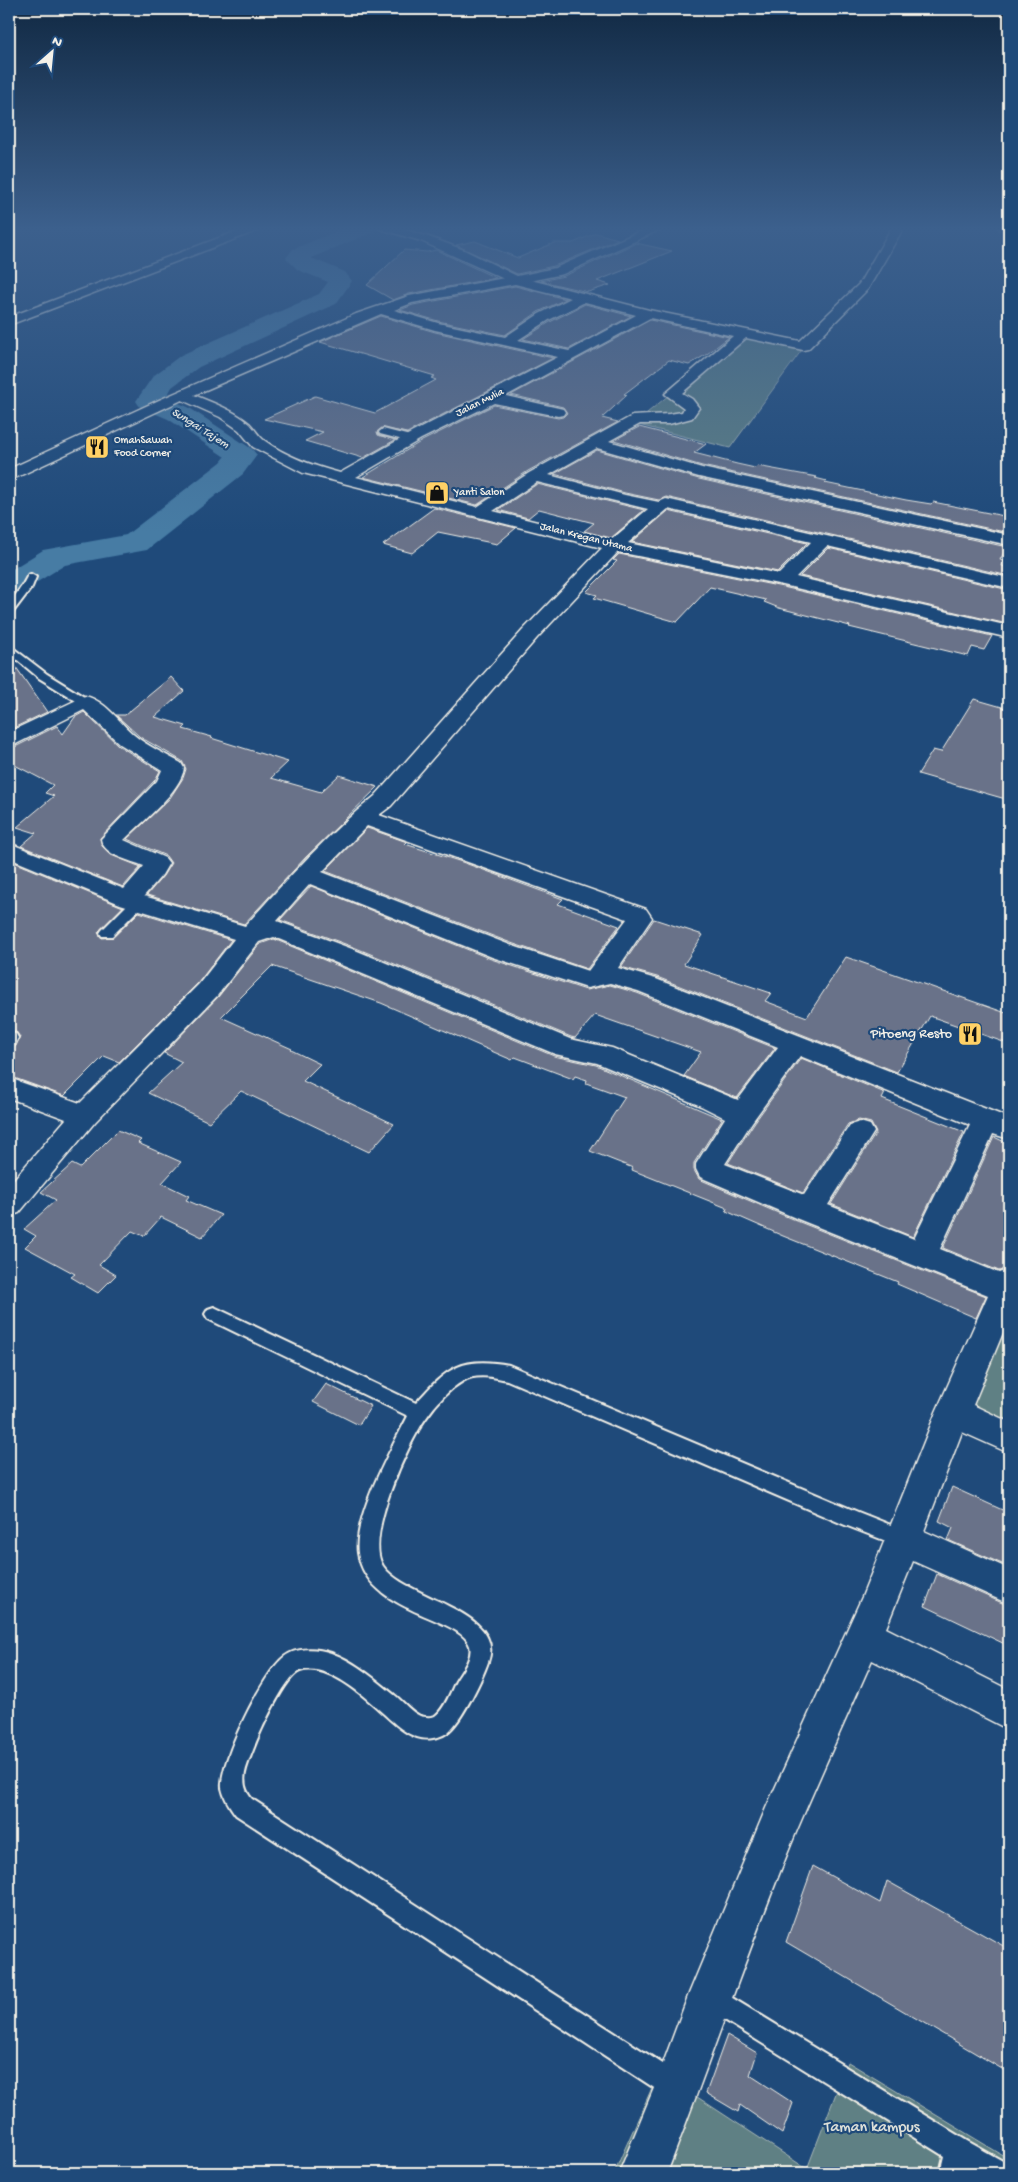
<svg xmlns="http://www.w3.org/2000/svg" width="1018" height="2182" viewBox="0 0 1018 2182" font-family="'Gochi Hand',sans-serif">
	<style>
		.green { fill: #5f8084; stroke: #aab8b6 }
		.lines { fill: none; stroke-linecap: round; stroke-linejoin: round }
		.river { fill: #467ba4; fill-rule: evenodd }
		.building { fill: #697289; stroke: #f4f1e8 }
		.lane-casing { stroke: #f4f1e8; stroke-width: 4 }
		.street-casing { stroke: #f4f1e8; stroke-width: 3 }
		.secondary-casing { stroke: #f4f1e8; stroke-width: 3 }
		.lane { fill: #1f4a7a; fill-rule: evenodd }
		.street { fill: #1f4a7a; fill-rule: evenodd }
		.secondary { fill: #1f4a7a; fill-rule: evenodd }
		.labels { text-anchor: middle; dominant-baseline: central; stroke-width: 4.5; stroke-linejoin: round; paint-order: stroke }
		.far-street-label { font-size: 11px; fill: #f4f1e8; stroke: #1f4a7a }
		.far-poi-label { font-size: 11px; fill: #f4f1e8; stroke: #1f4a7a; text-anchor: start }
		.far-water-label { font-size: 12px; font-style: italic; fill: #dadfde; stroke: #1f4a7a }
		.poi-label { font-size: 14px; fill: #f4f1e8; stroke: #1f4a7a; text-anchor: end }
		.near-park-label { font-size: 16px; fill: #dee0d9; stroke: #1f4a7a }
	</style>
	<rect width="100%" height="100%" fill="#1f4a7a"/>
	<filter id="ink" filterUnits="userSpaceOnUse"><feTurbulence type="fractalNoise" baseFrequency=".02" numOctaves="2"/><feDisplacementMap in="SourceGraphic" scale="10" xChannelSelector="R" yChannelSelector="G"/><feConvolveMatrix kernelMatrix="1 2 1 2 8 2 1 2 1" color-interpolation-filters="sRGB"/></filter>
	<g filter="url(#ink)">
		<path class="green" d="M741,336L804,347L730,448L631,423L647,413Z
			M1009,1293V1447L954,1421Z
			M848,2062L1009,2159V2173H614L659,2072L807,2169Z"/>
		<g class="lines">
			<path class="river" d="M347,227H376L373,232L311,258L345,272L352,281L336,304L199,367L172,387L166,398L188,407L252,449L257,455L243,474L147,550L65,565L21,592L9,595V571L43,550L126,535L221,462L225,457L168,419L140,407L136,401L153,376L181,355L319,294L328,282L298,270L286,258L293,249Z"/>
		</g>
		<path class="building" d="M596,233L618,239L554,266L517,274L456,245L475,241L518,258L554,243H573Z
			M636,243L672,251L597,281L610,285L588,292L541,281L564,276Z
			M404,250L427,252L436,250L496,278L409,294L393,300L367,285Z
			M515,286L566,299L538,312L505,335L438,321L400,310L413,305Z
			M585,304L631,316L569,349L523,339L550,322Z
			M381,316L435,332L553,358L407,433L382,428L377,432L378,435L395,440L363,458L305,441L323,432L264,419L315,396L375,413L436,380L431,378L435,376L320,342Z
			M650,320L729,337L707,354L689,365L669,360L624,394L627,395L602,418L618,422L528,471L477,505L363,477L422,441L494,405L558,418L563,417L567,413L563,407L511,395Z
			M639,427L706,444L694,453L737,464L755,468L757,466L817,477L815,478L827,481L825,483L906,500L931,504L933,502L1009,517V533L702,466L614,440Z
			M597,450L699,479L1007,547L1000,560L1004,561L1002,566L1009,567V576L666,497L659,500L625,493L554,474Z
			M537,484L644,510L611,538L584,531L594,523L539,509L528,518L498,510Z
			M434,508L516,528L497,544L438,532L412,553L383,545Z
			M668,511L807,543L778,572L632,542Z
			M828,548L1009,590V611L1003,623L800,576Z
			M619,554L783,587L992,636L984,650L972,647L968,656L849,627L850,626L779,608L764,602L766,600L710,587L677,622L594,598L597,595L586,592L617,561L613,560Z
			M9,657L47,712L9,730Z
			M171,677L184,691L155,717L186,726L183,729L212,737L211,738L288,762L271,778L321,792L339,775L378,787L306,857L244,924L147,895L163,876L171,863L166,856L127,839L170,798L183,778L186,769L182,761L140,737L116,715H125Z
			M974,699L1009,709V800L918,774L933,750L941,752Z
			M84,712L119,746L160,771L155,780L100,838L102,846L111,855L141,867L123,887L21,846L36,833L17,827L54,796L45,793L53,785L9,762V748L17,746L57,726L63,734L75,717Z
			M367,828L407,842L405,844L462,862L563,899L558,904L619,926L587,969L511,943L325,871Z
			M9,860L123,907L98,932L102,938L113,937L139,912L231,940L198,983L119,1062L104,1056L64,1096L9,1076V1048L16,1046L20,1037L16,1032H9Z
			M311,886L491,959L586,990L610,985L637,993L775,1048L737,1098L684,1076L701,1052L595,1015L575,1038L571,1037L356,948L280,920Z
			M654,919L703,935L684,964L771,993L765,1001L807,1017L846,957L1009,1014V1044L930,1016L897,1072L657,977L621,967Z
			M274,939L554,1056L596,1065L722,1119L694,1163V1170L699,1179L797,1221L986,1296L976,1318L897,1284L898,1282L783,1236L726,1211L727,1208L632,1170L633,1168L590,1151L625,1097L586,1083L587,1080L575,1076L573,1079L515,1057L512,1060L381,1003L272,966L221,1017L292,1049L291,1050L320,1064L303,1081L394,1124L369,1152L241,1091L209,1122L148,1093L182,1062L164,1053L218,997L260,944Z
			M801,1058L885,1093L882,1099L964,1132L913,1237L831,1204L876,1133L871,1123L859,1120L848,1124L803,1193L728,1163L754,1123Z
			M118,1130L141,1140L138,1143L181,1162L162,1183L189,1196L186,1200L221,1215L202,1237L161,1217L144,1236L132,1231L99,1265L116,1275L98,1293L71,1277L75,1274L25,1247L36,1236L24,1229L56,1200L41,1192L72,1164L80,1168Z
			M994,1137L1009,1144V1260L1004,1269L999,1271L943,1248Z
			M326,1384L371,1406L359,1425L313,1402Z
			M952,1487L1009,1513V1567L948,1540L953,1528L939,1521Z
			M937,1574L1009,1606V1646L925,1606Z
			M813,1866L880,1903L887,1881L1009,1949V2073L786,1942Z
			M727,2035L757,2053L750,2075L793,2103L782,2134L740,2105L738,2112L706,2093Z"/>
		<g class="lines">
			<defs>
				<path id="lane" d="M383,429L414,437L415,439L411,442L380,434L379,432Z
					M31,574L36,577L32,587L13,612L9,613V604L22,586L28,575Z
					M9,645L47,674L89,700L91,702L89,704H81L39,678L9,653Z
					M138,898L143,899L145,902L143,905L112,936H102L100,933L102,930L133,899Z
					M11,1033L16,1034L18,1038L14,1045L9,1046V1034Z
					M214,1307L416,1403C447,1368 461,1356 509,1365L858,1512L911,1533L914,1539L911,1545L904,1548L845,1525L507,1380C493,1377 476,1373 463,1381C449,1389 435,1405 426,1418C408,1443 364,1538 383,1566C405,1599 507,1611 488,1662C482,1679 464,1716 451,1729C447,1734 440,1737 433,1738C414,1742 397,1726 384,1714C365,1697 328,1662 300,1671C285,1676 259,1734 253,1750C246,1768 238,1783 252,1799L683,2077L687,2086L683,2095L674,2099L665,2095L236,1815C230,1807 224,1798 222,1788C219,1763 263,1673 284,1657C296,1647 317,1648 331,1653C356,1662 377,1681 397,1697C404,1703 411,1712 420,1716C424,1717 431,1718 435,1716C445,1709 451,1691 456,1681C462,1671 473,1658 470,1646C462,1616 367,1614 358,1553C353,1517 391,1449 408,1416L208,1319L205,1314L208,1309Z
					M711,1985L967,2141L1008,2164L1009,2173H974L967,2169L966,2173H940L944,2156L702,2006L699,1997L702,1988Z"/>
				<path id="street" d="M248,227H264L262,229L9,325V317Z
					M892,227H904L868,289L808,349L803,350L746,338L682,393L692,399L699,408L692,418L669,424H640L609,441L702,468L1009,535V545L699,477L597,448L549,475L625,495L659,502L666,499L1009,578V588L827,546L796,577L1009,626V638L783,585L618,552L537,638L391,806L379,815L646,909L652,918L618,968L656,979L1009,1118V1139L993,1134L940,1249L999,1273L1009,1269V1318L973,1405L1009,1422V1453L962,1432L924,1531L1009,1569V1604L913,1561L886,1628L1009,1690V1730L872,1660C847,1717 821,1773 797,1830C750,1943 711,2059 667,2173H619L654,2088L688,1996L766,1808L862,1597L936,1412L988,1295L798,1219L700,1177L696,1169V1164L725,1118L701,1106L597,1063L555,1054L274,937L259,942L217,996L95,1122L19,1213L9,1216V1185L66,1119L9,1098V1078L80,1103L199,984L234,939L120,904L9,858V843L124,889L144,866C130,860 104,856 101,839L157,781L162,770L120,744L84,710L16,744L9,746V732L85,696C106,701 118,721 134,735C147,746 165,754 181,763L184,768C181,791 141,823 124,840L165,858L169,863L162,875L144,896L245,926C286,881 327,834 375,796L523,630L602,548L303,473L253,447L239,430L220,417L182,400L15,478L9,480V469L159,400L356,314L409,296L515,276L649,310L800,341L859,284ZM515,284L571,298L539,314L505,337L438,323L394,310L412,303ZM585,302L636,315L569,351L518,340L549,320ZM381,314L435,330L558,357L411,433L340,473C314,466 287,457 265,441C259,437 255,429 250,424C234,410 213,403 194,395ZM650,318L733,336L665,394L684,408L682,412L669,414L632,416L529,473L477,507L356,477L421,439L494,403L558,416L563,415L565,412L563,409L506,396ZM537,482L648,509L611,540L493,511ZM668,509L811,542L779,574L628,543ZM367,826L627,919L588,971L510,945L322,872ZM310,884L492,957L587,988L610,983L638,991L778,1047L738,1100L612,1048L570,1039L355,950L277,921ZM800,1056L970,1125L914,1239L828,1205L874,1132L870,1125L860,1122L850,1125L804,1195L725,1164L752,1122Z"/>
				<path id="secondary" d="M378,227H396L429,237L464,250L517,276L555,268L650,227H666L563,274L515,284L421,241L380,229Z
					M998,227H1009V231L1000,229Z"/>
			</defs>
			<use href="#lane" class="lane-casing"/>
			<use href="#street" class="street-casing"/>
			<use href="#secondary" class="secondary-casing"/>
			<use href="#lane" class="lane"/>
			<use href="#street" class="street"/>
			<use href="#secondary" class="secondary"/>
		</g>
	</g>
	<linearGradient id="sky" x2="0" y2="1"><stop stop-color="#112943"/><stop offset="0.43" stop-color="#3c608d"/><stop offset="1" stop-color="#3c608d" stop-opacity="0"/></linearGradient>
	<rect width="1018" height="532" fill="url(#sky)"/>
	<defs>
		<symbol id="restaurant-square" viewBox="-11 -11 22 22"><rect x="-9" y="-9" width="18" height="18" rx="4" fill="#ffd166" stroke="#1f4a7a"/><path d="M-5-6h1v4h1v-4h1v4h1v-4h1v5L-1.5 .5V6h-2V.5L-5-1ZM5-6V6H3V1.5H1.5Q1.5-4 5-6Z" fill="#111"/></symbol>
		<symbol id="shop-square" viewBox="-11 -11 22 22"><rect x="-9" y="-9" width="18" height="18" rx="4" fill="#ffd166" stroke="#1f4a7a"/><path d="M-5-2.5h2.3a2.7 3.5 0 0 1 5.4 0H5L5.5 6h-11ZM-1.5-2.5h3a1.5 2.3 0 0 0-3 0Z" fill="#111"/></symbol>
	</defs>
	<g fill-rule="evenodd">
		<use href="#restaurant-square" x="83" y="433" width="28" height="28"/>
		<use href="#shop-square" x="423" y="479" width="28" height="28"/>
		<use href="#restaurant-square" x="956" y="1020" width="28" height="28"/>
	</g>
	<g class="labels">
		<g class="far-street-label">
			<text transform="translate(480 403) rotate(-26)">Jalan Mulia</text>
			<text transform="translate(586 538) rotate(14)">Jalan Kregan Utama</text>
		</g>
		<g class="far-poi-label">
			<text x="114" y="441">OmahSawah<tspan x="114" dy="13">Food Corner</tspan></text>
			<text x="454" y="493">Yanti Salon</text>
		</g>
		<g class="far-water-label">
			<text transform="translate(200 429) rotate(32)">Sungai Tajem</text>
		</g>
		<g class="poi-label">
			<text x="952" y="1034">Pitoeng Resto</text>
		</g>
		<g class="near-park-label">
			<text x="872" y="2128">Taman kampus</text>
		</g>
	</g>
	<rect width="1018" height="2182" fill="none" stroke="#1f4a7a" stroke-width="30"/>
	<rect x="15" y="15" width="988" height="2152" fill="none" stroke="#f4f1e8" stroke-width="2" filter="url(#ink)"/>
	<g transform="translate(52 52) rotate(27)" stroke="#1f4a7a" stroke-width="4" paint-order="stroke">
	<path d="M0-4L9 19L0 12L-9 19Z" fill="#f4f1e8"/>
	<text y="-8" font-size="14" font-weight="bold" text-anchor="middle" fill="#f4f1e8">N</text>
	</g>
</svg>
